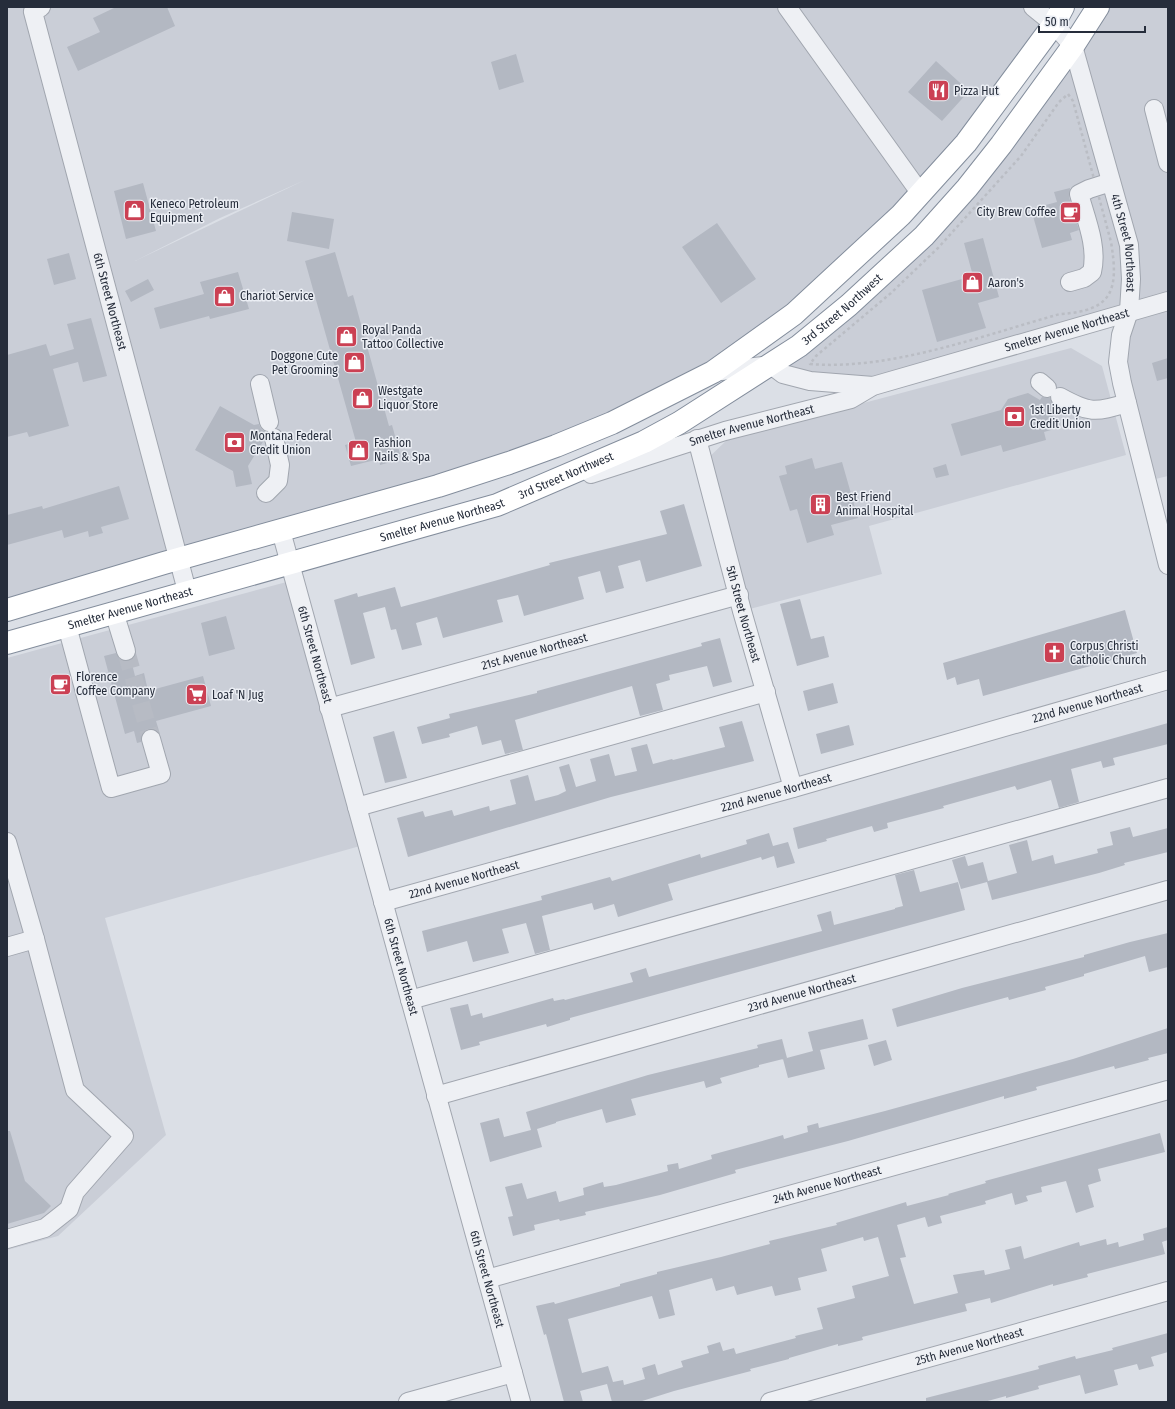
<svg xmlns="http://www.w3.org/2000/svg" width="1175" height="1409" viewBox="0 0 1175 1409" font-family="'Fira Sans Condensed',sans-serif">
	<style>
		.built { fill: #caced7; fill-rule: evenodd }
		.building { fill: #b3b8c2; fill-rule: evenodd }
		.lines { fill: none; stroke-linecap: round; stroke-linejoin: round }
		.minor-tunnel { stroke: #b7bbc4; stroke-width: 18; stroke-dasharray: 18 9; stroke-linecap: butt }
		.minor-casing { stroke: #a1a6af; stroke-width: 20 }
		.highway-casing { stroke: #838d9c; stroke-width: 24 }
		.path { stroke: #babdc4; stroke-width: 2.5; stroke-dasharray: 3 3; stroke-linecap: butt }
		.minor { stroke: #eef0f4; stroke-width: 18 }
		.highway { stroke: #fff; stroke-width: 22 }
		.labels { text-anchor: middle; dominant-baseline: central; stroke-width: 3; stroke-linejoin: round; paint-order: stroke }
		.poi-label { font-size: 12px; fill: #262d3b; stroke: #ebeef4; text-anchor: start }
		.street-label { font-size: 12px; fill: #262d3b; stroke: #ebeef4 }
	</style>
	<rect width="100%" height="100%" fill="#dbdfe6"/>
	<path class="built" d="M7,7H1063L901,215L713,372L438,486L7,608ZM305,180L135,261L220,218Z
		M1098,7H1168V476L1147,481L1122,383L1129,312L873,386L771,365L924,236Z
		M1071,348L1102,366L1126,455L869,526L882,574L742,611L703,463L728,439Z
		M294,580L367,844L105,918L166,1135L58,1236L7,1250V658Z"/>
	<path class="building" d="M116,7H167L175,26L78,71L67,47L100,32L93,18Z
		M516,54L524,82L499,90L491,62Z
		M936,61L969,91L942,121L908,92Z
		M143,183L156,231L126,239L114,191Z
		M1070,188L1069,197L1079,230L1070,233L1072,240L1042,248L1031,209L1057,202L1054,192Z
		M292,212L334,219L329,249L287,241Z
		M717,223L756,279L721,303L682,247Z
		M983,238L999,297L978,303L986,328L937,342L922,290L973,276L964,243Z
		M335,252L348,297L353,295L389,426L392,425L400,454L396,455L398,460L380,465L379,459L351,466L345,445L356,442L305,261Z
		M69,253L76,279L54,285L47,259Z
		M238,272L249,309L210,319L209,316L160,329L154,308L204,294L200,282Z
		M148,279L154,290L131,302L125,291Z
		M91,318L107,376L83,382L78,362L53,369L69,426L29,437L27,432L7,437V355L46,344L50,356L74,349L67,324Z
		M1168,358V378L1157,381L1152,363Z
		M1028,393L1040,400L1042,397L1050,398L1054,406L1052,409L1058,428L1044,432L1046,440L1003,452L1001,445L961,456L951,424L1001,410L1008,399Z
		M220,406L254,425L259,424L261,429L266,432L264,440L248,466L252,484L236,487L233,471L195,450Z
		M812,458L815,469L842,462L858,518L831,525L834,535L807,543L797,509L790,511L779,476L787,474L785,466Z
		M946,464L949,475L936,478L933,468Z
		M119,486L129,519L101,527L103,533L89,537L88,531L64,538L62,530L7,545V515L42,506L43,509Z
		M684,504L702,566L646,582L640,560L618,566L624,588L606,593L600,571L578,577L584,599L524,616L518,595L497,600L503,622L443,638L437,617L416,623L422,645L402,650L396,629L391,630L385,607L363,613L375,658L351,665L334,600L357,593L358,597L395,587L401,607L427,600L550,565L549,563L667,534L660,511Z
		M800,599L811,639L824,636L829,657L797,666L780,604Z
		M1125,610L1137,653L983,696L979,679L957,685L955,677L947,680L943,663Z
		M226,616L235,649L209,656L201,623Z
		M720,638L732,682L713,687L707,666L669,675L670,680L656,684L663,710L640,716L632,686L515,720L523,750L505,754L501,740L482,745L477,726L449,734L450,737L422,744L417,727L450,718L449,714L537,693V691L702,646L701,643Z
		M116,653L119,658L123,661L131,660L135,676L144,673L148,691L203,676L211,706L156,721L160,734L154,729H148L141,736V742L137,743L134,731L125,734L104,656Z
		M833,683L838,703L808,711L803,691Z
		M742,721L754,761L611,797L408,857L397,818L423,811L425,817L452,810L454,816L489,806L490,811L516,804L510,780L528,775L535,801L558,795L566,791L559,767L569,764L576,787L596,781L590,759L609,754L615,776L637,771L631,748L647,744L653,764L672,759L673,760L725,747L719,727Z
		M1168,723V744L1113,758L1115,765L1103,768L1101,761L1071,769L1079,802L1059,808L1051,780L1017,790L1015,786L943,806L944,808L887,823L888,828L874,832L872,826L826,839L827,841L798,849L793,828Z
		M849,725L854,745L821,754L816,734Z
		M394,731L407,778L385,783L373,737Z
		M1130,827L1133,837L1168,828V852L1124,863L1125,865L1099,873L992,900L987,882L961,889L952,860L965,856L968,866L983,862L988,881L1017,873L1009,845L1027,840L1032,861L1053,855L1055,864L1098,853L1097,849L1113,845L1110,832Z
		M769,833L773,846L788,842L795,863L777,868L774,856L762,860L761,857L668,884L673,900L618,917L614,904L594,910L592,903L542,916L550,950L535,954L526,923L502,929L509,953L473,962L467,941L427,952L422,931L542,900L541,896L610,877L612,881L700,854L701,858L747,844L746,840Z
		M914,870L920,892L958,882L965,910L570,1018V1020L547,1027L546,1024L479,1042L480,1045L461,1050L450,1008L468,1004L471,1016L482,1013L483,1018L553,998L554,1001L564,999L565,1000L633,982L630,973L646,968L649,977L822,931L817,915L831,911L834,925L895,909V908L903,906L895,875Z
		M1168,933V967L1149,972L1145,956L1084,974V976L1045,987L1046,990L1009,1000L1008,997L897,1027L892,1009L962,988L1084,957V955L1130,942Z
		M863,1019L868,1039L820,1050L825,1069L788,1078L783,1059L813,1051L808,1032Z
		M1168,1028V1053L1148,1058L1149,1060L1115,1069L1114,1066L1036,1087L1037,1090L1004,1099V1096L848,1141L735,1170L736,1173L660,1195L585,1212L586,1215L560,1221L559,1219L534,1225L535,1230L513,1236L508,1217L513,1216L505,1187L522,1183L527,1199L556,1191L559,1202L584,1195L583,1188L603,1182L604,1187L616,1185L668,1171L667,1165L678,1163L679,1169L712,1159L711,1155L769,1139L783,1135L784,1139L808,1132L807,1126L818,1123L819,1128L885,1111L1073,1059Z
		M782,1039L787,1058L759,1065V1067L720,1078L722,1083L706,1088L704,1081L631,1099L636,1115L606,1123L602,1109L556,1122V1123L537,1129L542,1147L490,1162L480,1123L499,1118L504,1137L531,1130L526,1112L648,1075L758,1048L757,1045Z
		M886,1040L892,1060L874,1066L868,1045Z
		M7,1131H10L25,1181L51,1206L44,1213L7,1224Z
		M1160,1133L1165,1152L1098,1169L1101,1181L1088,1185L1094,1207L1076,1213L1066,1181L1041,1187L1042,1192L1026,1196L1028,1201L1015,1205L1012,1193L985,1201L986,1204L940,1216L942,1223L928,1227L925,1217L897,1225L906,1257L900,1258L914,1304L958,1293L953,1275L984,1270L985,1275L1010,1269L1005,1250L1021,1246L1024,1259L1079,1242L1080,1246L1106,1239L1107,1245L1118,1242L1119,1247L1144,1240L1143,1234L1168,1227V1240L1162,1242L1165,1254L1087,1274L1088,1277L1053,1286V1284L991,1303L990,1298L965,1304L967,1311L862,1337L863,1340L838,1346V1344L789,1358V1359L750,1369L751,1371L674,1391L639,1402H612L607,1384L580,1391L583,1402H564L546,1334L544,1335L536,1306L554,1302L555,1304L620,1286V1284L657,1274V1272L721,1257L770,1244L769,1241L837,1225L836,1223L906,1202L907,1206L949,1195L948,1194L986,1183L985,1181ZM863,1237L864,1241L878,1237L889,1276L852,1286L855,1298L817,1308L823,1329L795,1336L796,1338L736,1354L734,1348L723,1351L720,1342L707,1346L709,1353L681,1361L683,1367L658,1375L655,1364L642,1368L645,1379L624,1385L623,1380L613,1382L608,1366L582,1373L568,1319L652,1296L659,1319L675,1315L669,1290L712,1278L716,1291L734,1286L737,1295L772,1286L775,1296L801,1290L798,1278L827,1271L821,1249Z
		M1168,1333V1352L1151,1357L1154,1366L1139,1370L1137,1364L1114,1370L1118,1385L1085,1394L1080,1375L1038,1386L1039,1389L1006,1398V1396L984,1402H926V1398L1039,1369L1038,1366L1075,1356L1076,1359L1113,1350L1112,1348Z"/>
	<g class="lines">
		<path class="minor-tunnel" d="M126,651L151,739"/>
		<defs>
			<g id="minor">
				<path id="s1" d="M41,7L33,12L187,591"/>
				<path d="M787,7L921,194"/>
				<path id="s2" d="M1033,7L1054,24L1073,46L1129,245L1131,279L1129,311L1121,335L1118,362L1122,383L1168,565"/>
				<path d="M1154,109L1168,163"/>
				<path d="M1070,282L1084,278L1092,272C1098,247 1086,219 1079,194L1089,189L1111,182"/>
				<path d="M713,372L771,365L783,374L810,381L873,386"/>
				<path d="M1040,382L1047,388"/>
				<path d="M260,384L269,422"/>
				<path d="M1060,397C1089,413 1095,413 1127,403"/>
				<path id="s3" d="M697,439L742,611L793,788"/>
				<path id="s4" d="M591,474L725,431L851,399L873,386L1168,301"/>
				<path d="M266,493L278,481L280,465L274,438"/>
				<path id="s5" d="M281,531L521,1402"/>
				<path d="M114,612L126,651"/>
				<path d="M67,626L111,788L161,774L151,739"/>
				<path id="s6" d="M329,708L739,595"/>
				<path d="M357,807L766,692"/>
				<path d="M7,842L35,939L7,947"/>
				<path id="s7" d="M383,902L793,788L1168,680"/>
				<path d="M410,1000L1168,788"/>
				<path id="s8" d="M436,1096L1168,890"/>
				<path d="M7,1239L45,1228L69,1209L75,1192L124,1136L75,1090L35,939"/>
				<path id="s9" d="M487,1279L1168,1090"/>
				<path d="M408,1402L513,1373"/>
				<path id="s10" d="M770,1402L1168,1291"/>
			</g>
			<g id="highway">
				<path d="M7,610L164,563L438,486L509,463L556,446L612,423L713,372L794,314L901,215L966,143L1054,24L1063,7"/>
				<path id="s11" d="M7,643L497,505L644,442L679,423L799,346L849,305L924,236L967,188L1001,145L1073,46L1098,7"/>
			</g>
		</defs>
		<use href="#minor" class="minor-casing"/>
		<use href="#highway" class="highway-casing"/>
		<path class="path" d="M1068,94L1073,101L1111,242C1119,290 1113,311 1060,314C984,335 889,371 810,364L816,356L891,293L938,248L1021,156L1059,102Z"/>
		<use href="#minor" class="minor"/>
		<use href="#highway" class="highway"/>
	</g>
	<defs>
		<symbol id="restaurant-square" viewBox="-11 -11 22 22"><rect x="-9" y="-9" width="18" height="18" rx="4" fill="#cb4053" stroke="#ebeef4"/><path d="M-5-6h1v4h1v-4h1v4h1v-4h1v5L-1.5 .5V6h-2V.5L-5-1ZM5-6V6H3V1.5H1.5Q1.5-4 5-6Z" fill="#fff"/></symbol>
		<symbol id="shop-square" viewBox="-11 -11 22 22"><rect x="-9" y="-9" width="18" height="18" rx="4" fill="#cb4053" stroke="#ebeef4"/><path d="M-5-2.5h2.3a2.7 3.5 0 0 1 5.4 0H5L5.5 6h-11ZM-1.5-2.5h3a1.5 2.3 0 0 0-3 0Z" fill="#fff"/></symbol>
		<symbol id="cafe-square" viewBox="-11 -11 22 22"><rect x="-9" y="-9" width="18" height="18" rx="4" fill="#cb4053" stroke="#ebeef4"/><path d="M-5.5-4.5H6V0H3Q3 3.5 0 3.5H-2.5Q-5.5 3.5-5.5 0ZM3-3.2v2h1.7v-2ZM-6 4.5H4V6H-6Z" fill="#fff"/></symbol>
		<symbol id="bank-square" viewBox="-11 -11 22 22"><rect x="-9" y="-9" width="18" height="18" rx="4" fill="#cb4053" stroke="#ebeef4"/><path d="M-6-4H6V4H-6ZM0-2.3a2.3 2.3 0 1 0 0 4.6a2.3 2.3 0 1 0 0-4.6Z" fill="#fff"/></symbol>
		<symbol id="building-square" viewBox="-11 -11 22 22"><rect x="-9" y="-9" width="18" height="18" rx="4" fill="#cb4053" stroke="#ebeef4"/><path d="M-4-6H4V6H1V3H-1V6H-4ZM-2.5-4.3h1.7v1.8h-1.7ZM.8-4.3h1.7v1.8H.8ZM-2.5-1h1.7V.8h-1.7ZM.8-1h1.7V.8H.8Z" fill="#fff"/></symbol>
		<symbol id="church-square" viewBox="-11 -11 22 22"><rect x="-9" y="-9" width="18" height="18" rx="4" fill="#cb4053" stroke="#ebeef4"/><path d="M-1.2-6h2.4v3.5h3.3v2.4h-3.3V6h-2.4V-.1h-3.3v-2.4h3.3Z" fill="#fff"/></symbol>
		<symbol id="supermarket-square" viewBox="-11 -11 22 22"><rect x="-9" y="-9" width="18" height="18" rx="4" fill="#cb4053" stroke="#ebeef4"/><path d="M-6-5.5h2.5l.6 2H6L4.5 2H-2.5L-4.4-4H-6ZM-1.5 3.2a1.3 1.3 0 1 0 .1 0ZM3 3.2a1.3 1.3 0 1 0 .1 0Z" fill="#fff"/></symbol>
	</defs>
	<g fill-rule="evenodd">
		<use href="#restaurant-square" x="926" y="78" width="25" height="25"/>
		<use href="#shop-square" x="122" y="198" width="25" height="25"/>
		<use href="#cafe-square" x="1058" y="200" width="25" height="25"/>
		<use href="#shop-square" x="960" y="270" width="25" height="25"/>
		<use href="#shop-square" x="212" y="284" width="25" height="25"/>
		<use href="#shop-square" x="334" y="324" width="25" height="25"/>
		<use href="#shop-square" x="342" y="350" width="25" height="25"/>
		<use href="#shop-square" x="350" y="386" width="25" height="25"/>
		<use href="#bank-square" x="1002" y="404" width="25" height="25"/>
		<use href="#bank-square" x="222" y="430" width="25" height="25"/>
		<use href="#shop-square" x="346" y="438" width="25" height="25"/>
		<use href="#building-square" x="808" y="492" width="25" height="25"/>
		<use href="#church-square" x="1042" y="640" width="25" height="25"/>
		<use href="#cafe-square" x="48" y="672" width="25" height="25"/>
		<use href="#supermarket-square" x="184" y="682" width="25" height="25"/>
	</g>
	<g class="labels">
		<g class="poi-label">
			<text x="954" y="91">Pizza Hut</text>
			<text x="150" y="204">Keneco Petroleum<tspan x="150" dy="14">Equipment</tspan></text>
			<text x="1056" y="212" text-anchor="end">City Brew Coffee</text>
			<text x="988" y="283">Aaron's</text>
			<text x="240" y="296">Chariot Service</text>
			<text x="362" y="330">Royal Panda<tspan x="362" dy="14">Tattoo Collective</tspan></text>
			<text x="338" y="356" text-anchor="end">Doggone Cute<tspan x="338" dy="14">Pet Grooming</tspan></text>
			<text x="378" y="391">Westgate<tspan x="378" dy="14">Liquor Store</tspan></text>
			<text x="1030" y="410">1st Liberty<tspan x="1030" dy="14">Credit Union</tspan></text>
			<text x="250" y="436">Montana Federal<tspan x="250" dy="14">Credit Union</tspan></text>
			<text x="374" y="443">Fashion<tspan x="374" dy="14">Nails &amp; Spa</tspan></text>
			<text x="836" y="497">Best Friend<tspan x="836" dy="14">Animal Hospital</tspan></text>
			<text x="1070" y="646">Corpus Christi<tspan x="1070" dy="14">Catholic Church</tspan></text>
			<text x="76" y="677">Florence<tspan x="76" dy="14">Coffee Company</tspan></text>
			<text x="212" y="695">Loaf 'N Jug</text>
		</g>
		<g class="street-label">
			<text stroke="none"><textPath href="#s2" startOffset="260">4th Street Northeast</textPath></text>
			<text stroke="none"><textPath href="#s1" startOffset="309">6th Street Northeast</textPath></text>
			<text stroke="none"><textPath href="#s11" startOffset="908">3rd Street Northwest</textPath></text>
			<text stroke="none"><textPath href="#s4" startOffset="498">Smelter Avenue Northeast</textPath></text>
			<text stroke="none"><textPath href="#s4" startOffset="168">Smelter Avenue Northeast</textPath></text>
			<text stroke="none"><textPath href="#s11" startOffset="584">3rd Street Northwest</textPath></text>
			<text stroke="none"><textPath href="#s11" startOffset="452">Smelter Avenue Northeast</textPath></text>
			<text stroke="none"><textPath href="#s11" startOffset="128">Smelter Avenue Northeast</textPath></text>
			<text stroke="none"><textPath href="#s3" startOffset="181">5th Street Northeast</textPath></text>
			<text stroke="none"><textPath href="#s6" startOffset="213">21st Avenue Northeast</textPath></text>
			<text stroke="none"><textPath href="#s5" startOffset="128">6th Street Northeast</textPath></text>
			<text stroke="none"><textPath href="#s7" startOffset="732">22nd Avenue Northeast</textPath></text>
			<text stroke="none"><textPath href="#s7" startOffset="408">22nd Avenue Northeast</textPath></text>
			<text stroke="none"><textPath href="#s7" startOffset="84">22nd Avenue Northeast</textPath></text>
			<text stroke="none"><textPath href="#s5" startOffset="452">6th Street Northeast</textPath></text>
			<text stroke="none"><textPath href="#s8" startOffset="380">23rd Avenue Northeast</textPath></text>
			<text stroke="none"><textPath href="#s9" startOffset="353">24th Avenue Northeast</textPath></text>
			<text stroke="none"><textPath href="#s5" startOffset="776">6th Street Northeast</textPath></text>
			<text stroke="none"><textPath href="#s10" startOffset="207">25th Avenue Northeast</textPath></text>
		</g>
	</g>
	<rect width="1175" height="1409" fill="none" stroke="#262d3b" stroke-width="16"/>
	<path d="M1039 26v6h106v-6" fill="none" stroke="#262d3b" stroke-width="2"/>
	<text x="1045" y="26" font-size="12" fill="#262d3b" stroke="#ebeef4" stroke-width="3" paint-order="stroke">50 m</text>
</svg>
